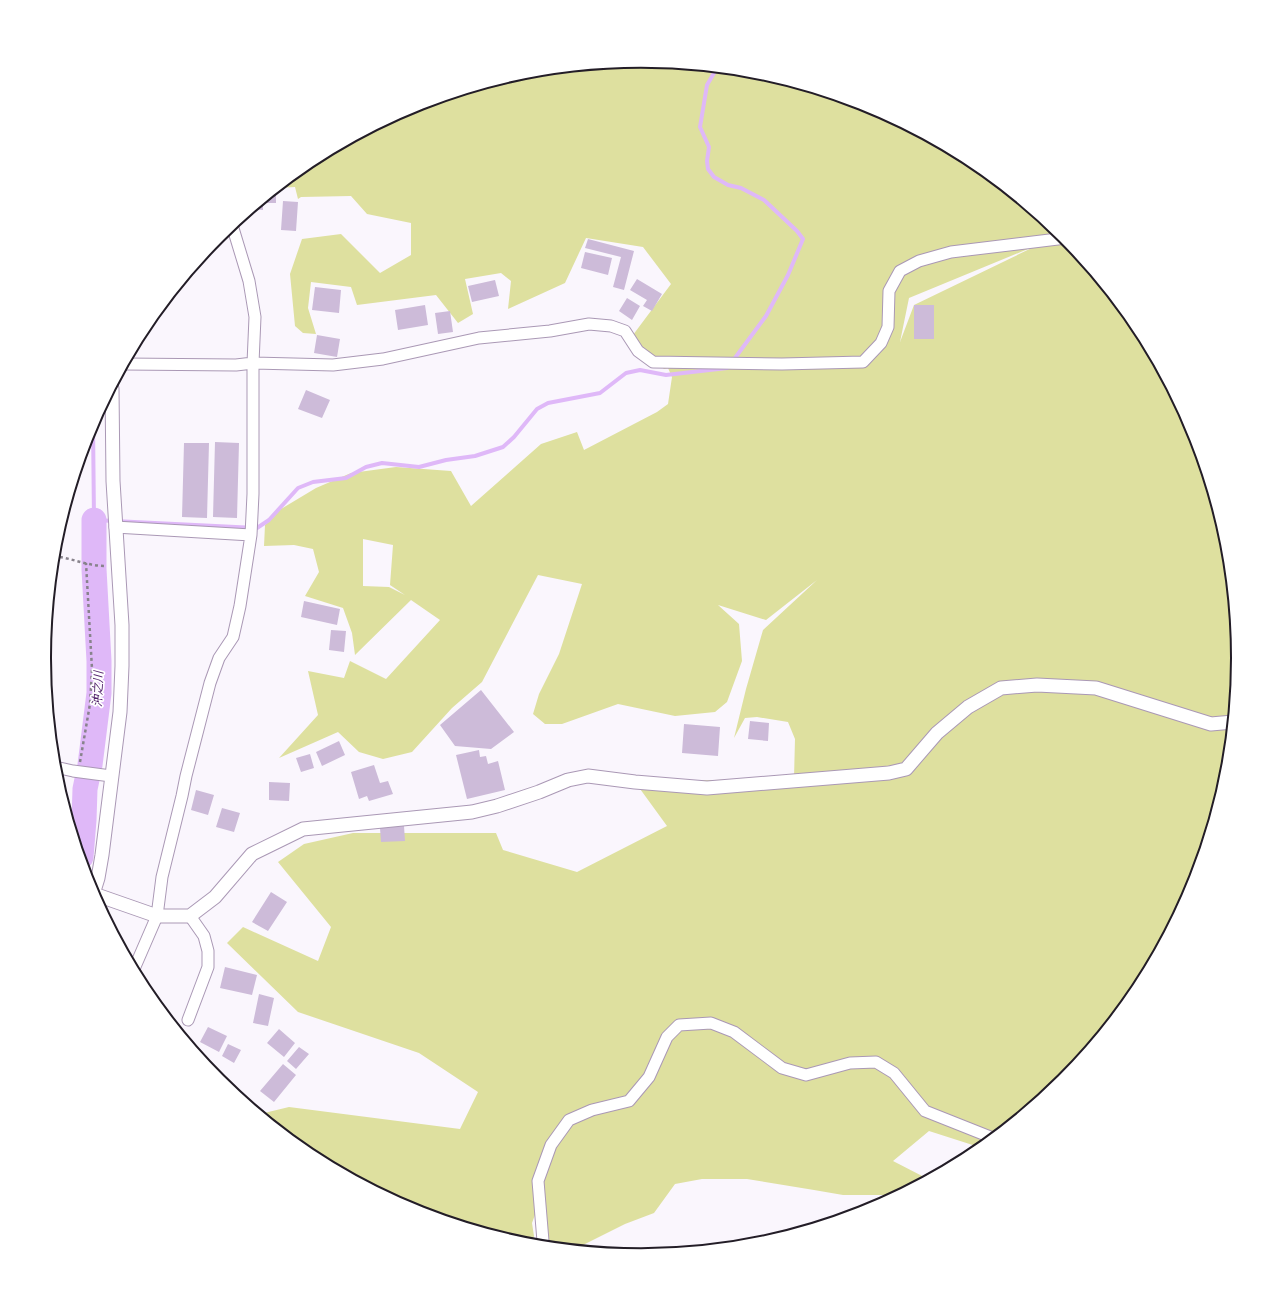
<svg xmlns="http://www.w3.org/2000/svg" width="1283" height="1316" viewBox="0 0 1283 1316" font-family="'Archivo Narrow','Noto Sans JP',sans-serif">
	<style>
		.green { fill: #dee09f; fill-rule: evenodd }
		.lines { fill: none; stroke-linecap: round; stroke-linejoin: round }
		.stream { stroke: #dfb8f8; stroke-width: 4 }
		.river { stroke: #dfb8f8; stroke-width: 25 }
		.building { fill: #cdbbd9 }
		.minor-casing { stroke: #aa98b5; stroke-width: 13 }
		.tertiary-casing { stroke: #aa98b5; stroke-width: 15 }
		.path { stroke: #88838c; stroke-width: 2.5; stroke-dasharray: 3 3; stroke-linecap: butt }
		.minor { stroke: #fff; stroke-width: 11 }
		.tertiary { stroke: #fff; stroke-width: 13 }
		.labels { text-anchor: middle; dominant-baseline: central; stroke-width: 3.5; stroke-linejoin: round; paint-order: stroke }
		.water-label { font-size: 12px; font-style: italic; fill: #53236c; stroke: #fff }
		.rim { fill: none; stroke: #231d27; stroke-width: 2 }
	</style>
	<rect width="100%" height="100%" fill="#faf6fd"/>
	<path class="green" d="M642,61L758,72L870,106L974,161L1064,236L1138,326L1194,430L1228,542L1239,658L1227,775L1193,887L1138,990L1064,1081L982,1148L929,1131L893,1161L928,1179L899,1195H843L814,1190L747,1179H702L675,1184L654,1213L625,1224L575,1249L545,1246L540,1201L532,1223L534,1236L531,1245L525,1244L413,1210L309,1155L260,1114L289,1107L460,1129L478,1092L419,1053L298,1012L227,943L243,927L318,961L331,927L278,862L304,844L353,833H496L503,850L577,872L667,826L635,782L794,778L795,739L788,722L757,717L745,718L734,738L746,689L763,630L817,580L766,620L718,605L739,624L742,661L727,702L715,712L675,716L618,704L562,724H545L533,714L539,694L559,654L582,584L538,575L482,682L452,708L412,752L383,759L359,752L338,732L279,758L318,715L308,671L344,678L350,661L386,679L440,620L411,600L355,655L352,633L343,608L305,596L319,572L313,549L294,545L264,546L265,525L281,509L316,488L351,473L396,467L451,471L471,506L541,444L577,432L584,450L657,412L668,404L672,377L668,368L664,369L630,339L671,284L643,247L586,238L565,283L508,309L511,281L501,273L465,279L473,314L458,323L436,295L357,305L351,287L311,282L308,308L316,334L303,333L295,326L290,274L302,239L341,234L380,273L411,255V223L367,214L351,196L301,197L298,199L295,187L277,188L310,161L413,106L525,72ZM1040,244L914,305L900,342L909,298ZM363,539L393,545L390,585L405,595L389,587L363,586Z"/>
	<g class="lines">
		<path class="stream" d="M717,68L707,85L700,127L709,147L707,161L708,169L714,177L728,185L741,188L764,200L797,231L803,239L788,275L766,316L732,362
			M93,423L94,520L257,528L269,520L298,488L313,482L346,478L366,467L382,463L419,467L446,460L475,456L503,447L514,437L537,409L548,403L600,393L626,373L640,370L666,375L727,368L728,367"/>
		<path class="river" d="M81,857L84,820L85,789L90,765L99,693V661L94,569V520"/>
	</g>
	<path class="building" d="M276,188V203H263V210L251,209Z
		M283,201L298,202L296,231L281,230Z
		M588,239L634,251L624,290L613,287L621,257L585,248Z
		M585,252L612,258L608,275L581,268Z
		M637,279L662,294L652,311L643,306L647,300L630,290Z
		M495,280L499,296L472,302L468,286Z
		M315,287L341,290L339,313L312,310Z
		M627,298L640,306L632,320L619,311Z
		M425,305L428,325L398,330L395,310Z
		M914,305H934V339H914Z
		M450,311L453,332L438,334L435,313Z
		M317,335L340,339L337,357L314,353Z
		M306,390L330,400L322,418L298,409Z
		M215,442L239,443L237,518L213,517Z
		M184,443H209L207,518L182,517Z
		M304,601L340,609L337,625L301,617Z
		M331,630L346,631L344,652L329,650Z
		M481,690L514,732L491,749L455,746L440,725Z
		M750,721L769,723L768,741L748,739Z
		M684,724L720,727L718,756L682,753Z
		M339,741L345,755L322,766L316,752Z
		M479,750L480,757L486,756L488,764L498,761L505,790L467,799L456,755Z
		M310,754L314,768L301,772L296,758Z
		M374,765L380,783L388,781L393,794L369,801L367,796L359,799L351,772Z
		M269,782L290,783L289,801L269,800Z
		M196,790L214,795L208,815L191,810Z
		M222,808L240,813L234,832L216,827Z
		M404,826L405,841L381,842L380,828Z
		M271,892L287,902L268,931L252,922Z
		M225,967L257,975L252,995L220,988Z
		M259,994L274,998L268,1026L253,1023Z
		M208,1027L227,1036L219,1052L200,1042Z
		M279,1029L295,1043L284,1057L267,1043Z
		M228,1044L241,1050L234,1063L222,1056Z
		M299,1047L309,1054L296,1069L287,1061Z
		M283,1064L296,1075L274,1102L260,1091Z"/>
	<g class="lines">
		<defs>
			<path id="minor" d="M124,364L236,365L253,363L333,365L383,359L479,338L550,331L589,324L611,326L625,331L638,351L653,362L782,364L863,362L881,343L888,327L889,291L900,271L919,261L951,252L1066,238
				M115,527L251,535
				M55,767L73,771L111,776
				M134,969L157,916L162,877L182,796L186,776L210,683L219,658L233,637L240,606L251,535L253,494V363L255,317L249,281L232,225
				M188,1020L208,967V951L204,936L190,916
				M542,1246L543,1241L538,1181L551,1145L569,1120L592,1110L629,1101L649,1077L667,1037L679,1025L711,1023L734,1032L782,1068L806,1075L850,1063L876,1062L894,1073L925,1111L993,1138"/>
			<path id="tertiary" d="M93,894L98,878L102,855L120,712L122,666V625L113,481L112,388
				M94,894L157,916H190L215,897L252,854L303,829L472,812L497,806L539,792L568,780L588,776L635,782L707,788L889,773L906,769L937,733L968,707L1001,688L1037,685L1096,688L1211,724L1233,722"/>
		</defs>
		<use href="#minor" class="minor-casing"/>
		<use href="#tertiary" class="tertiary-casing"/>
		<path class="path" d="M54,556C71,558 88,566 105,566
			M80,762L90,704L92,669L86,563"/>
		<use href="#minor" class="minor"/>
		<use href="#tertiary" class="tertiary"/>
	</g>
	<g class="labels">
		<g class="water-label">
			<text transform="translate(98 689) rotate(-88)">沖之川</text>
		</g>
	</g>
	<path d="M0 0H1283V1316H0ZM51 658a590 590 0 1 1 1180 0a590 590 0 1 1-1180 0Z" fill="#fff" fill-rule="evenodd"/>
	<path class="rim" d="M51 658a590 590 0 1 1 1180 0a590 590 0 1 1-1180 0Z"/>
</svg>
